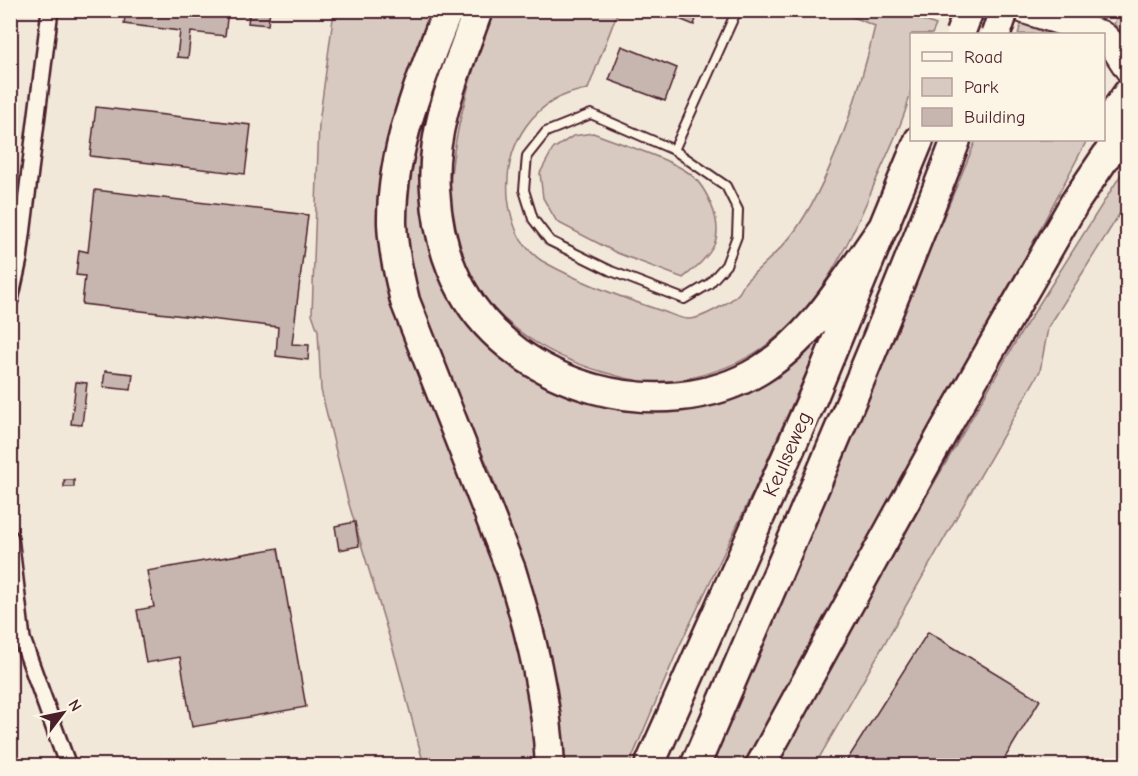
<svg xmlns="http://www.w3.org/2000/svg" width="1138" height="776" viewBox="0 0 1138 776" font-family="'Comic Neue',sans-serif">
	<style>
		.green { fill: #d8cac0; stroke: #917476; stroke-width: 1.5 }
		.building { fill: #c7b6af; stroke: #4a1f2b; stroke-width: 1.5 }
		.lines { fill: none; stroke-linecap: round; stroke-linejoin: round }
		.lane-casing { stroke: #4a1f2b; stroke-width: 12 }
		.street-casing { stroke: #4a1f2b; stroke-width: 20 }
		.primary-casing { stroke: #4a1f2b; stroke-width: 30 }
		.highway-casing { stroke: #4a1f2b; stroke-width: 33 }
		.path { stroke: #4a1f2b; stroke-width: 4; stroke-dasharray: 4.5 4.5; stroke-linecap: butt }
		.lane { stroke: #fcf5e5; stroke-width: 8 }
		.street { stroke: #fcf5e5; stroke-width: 15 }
		.primary { stroke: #fcf5e5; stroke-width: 26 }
		.highway { stroke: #fcf5e5; stroke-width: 28 }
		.highway-bridge-casing { stroke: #4a1f2b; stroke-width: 33; stroke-linecap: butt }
		.highway-bridge { stroke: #fcf5e5; stroke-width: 28 }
		.labels { text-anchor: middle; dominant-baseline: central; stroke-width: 6; stroke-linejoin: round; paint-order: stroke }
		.street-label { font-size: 21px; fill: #4a1f2b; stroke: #fcf5e5 }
	</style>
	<rect width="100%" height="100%" fill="#f1e8da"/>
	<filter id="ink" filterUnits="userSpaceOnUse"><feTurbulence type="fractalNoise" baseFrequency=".0167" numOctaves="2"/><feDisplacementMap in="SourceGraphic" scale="12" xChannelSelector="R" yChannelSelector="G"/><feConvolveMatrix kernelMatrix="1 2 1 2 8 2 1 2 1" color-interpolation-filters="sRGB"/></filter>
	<g filter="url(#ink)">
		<path class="green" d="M1120,10L1127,11V38L1114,24Z
			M334,11H441L384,205L509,609L529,695L538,765H424L396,659L348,501L321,390L318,331L312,314L319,123Z
			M458,11H471L429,139L465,313L647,405L814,333L822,337L754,490L679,647L629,765H564L548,650L532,587L489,468L464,415L411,284L403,206L414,140Z
			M494,11H618L588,89C534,97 504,143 508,197C509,210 514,228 521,240C526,247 536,258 544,262C580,282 622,298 662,311C669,313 679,319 688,319C699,320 732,302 739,293C742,289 743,285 746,281C764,263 785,247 799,225C834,172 861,88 875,26L838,11H897L936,25L932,34H912C911,52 913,71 911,88C909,112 881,167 871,192C845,253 817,310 761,349C732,369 691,381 655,382C639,383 619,376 603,372C530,351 461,300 451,219C444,160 472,66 494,11Z
			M1021,24L1050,34H1018Z
			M593,133C621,144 662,156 686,171C706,184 724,223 714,245C707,259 694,269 683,278L617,253L557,222L543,198L540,173L553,149L573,136Z
			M976,140H1087L931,436L747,765L709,766L806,544Z
			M1127,165V202L1048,328L1040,371L815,765L771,766L1019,336Z"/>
		<path class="building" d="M126,10H228L225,36L191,32L188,58L177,57L180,31L124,24Z
			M236,10H270L268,25L248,23L249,16L236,14Z
			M674,10H692L698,13L694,25L672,16Z
			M622,46L677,68L665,101L609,80Z
			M96,107L251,125L245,174L90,156Z
			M95,190L308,215L292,344L309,345L308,360L276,356L278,327L82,304L85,276L76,275L79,250L88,252Z
			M105,371L133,374L131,390L103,387Z
			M76,382L87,383L82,425L71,424Z
			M64,480H74V487H64Z
			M355,522L359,546L339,550L335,526Z
			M278,548L306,707L192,727L180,657L146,663L137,610L154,607L147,571Z
			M928,632L1040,700L1000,766L844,765Z"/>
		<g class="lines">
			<defs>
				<path id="lane" d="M591,114L674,150L726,186L738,210L737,236L726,265L709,284L684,299L611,271L550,241L533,219L524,190L527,156L546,132Z
					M674,150L737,10"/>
				<path id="street" d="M10,300L19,259L50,10
					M10,538L22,639L68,766"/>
				<path id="primary" d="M1024,10L1101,34
					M1104,36L1111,43L1128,69"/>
				<path id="highway" d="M448,10C421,77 391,151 392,223C393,250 399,275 405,301L511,570C531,634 547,698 550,766
					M478,10C458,67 430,129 435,190C437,224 445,260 462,290C516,388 663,429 760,370C815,336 849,274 886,223
					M1104,127L1128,93
					M649,766L814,395L919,140
					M695,766C784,558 876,351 956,140
					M760,766L945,429L1075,202L1128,124"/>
			</defs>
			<use href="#lane" class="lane-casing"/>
			<use href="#street" class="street-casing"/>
			<use href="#primary" class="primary-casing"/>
			<use href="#highway" class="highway-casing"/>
			<path class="path" d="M932,10L943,14"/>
			<use href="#lane" class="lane"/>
			<use href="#street" class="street"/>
			<use href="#primary" class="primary"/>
			<use href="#highway" class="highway"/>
			<defs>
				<path id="highway-bridge" d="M960,34L969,10
					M996,34L1004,10"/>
			</defs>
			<use href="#highway-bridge" class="highway-bridge-casing"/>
			<use href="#highway-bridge" class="highway-bridge"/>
		</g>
	</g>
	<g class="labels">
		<g class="street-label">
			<text transform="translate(787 454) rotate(-66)">Keulseweg</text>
		</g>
	</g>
	<rect width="1138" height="776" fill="none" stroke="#fcf5e5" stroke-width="36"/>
	<rect x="18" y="18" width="1102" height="740" fill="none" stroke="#4a1f2b" stroke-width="2" filter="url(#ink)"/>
	<rect x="910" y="33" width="195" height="108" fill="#fcf5e5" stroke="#b59f9b" stroke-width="1.5"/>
	<rect x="922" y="52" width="30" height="9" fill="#fcf5e5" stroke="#b59f9b" stroke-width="1.5"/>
	<text x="964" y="63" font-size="18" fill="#4a1f2b">Road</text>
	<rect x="922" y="78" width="30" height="18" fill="#d8cac0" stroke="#b59f9b" stroke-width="1.5"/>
	<text x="964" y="93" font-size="18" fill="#4a1f2b">Park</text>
	<rect x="922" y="108" width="30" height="18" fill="#c7b6af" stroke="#b59f9b" stroke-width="1.5"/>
	<text x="964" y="123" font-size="18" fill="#4a1f2b">Building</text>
	<g transform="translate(63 713) rotate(58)" stroke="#fcf5e5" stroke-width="4.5" paint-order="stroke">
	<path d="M0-4.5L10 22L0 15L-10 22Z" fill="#4a1f2b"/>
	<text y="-9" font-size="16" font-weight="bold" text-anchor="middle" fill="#4a1f2b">N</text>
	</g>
</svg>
